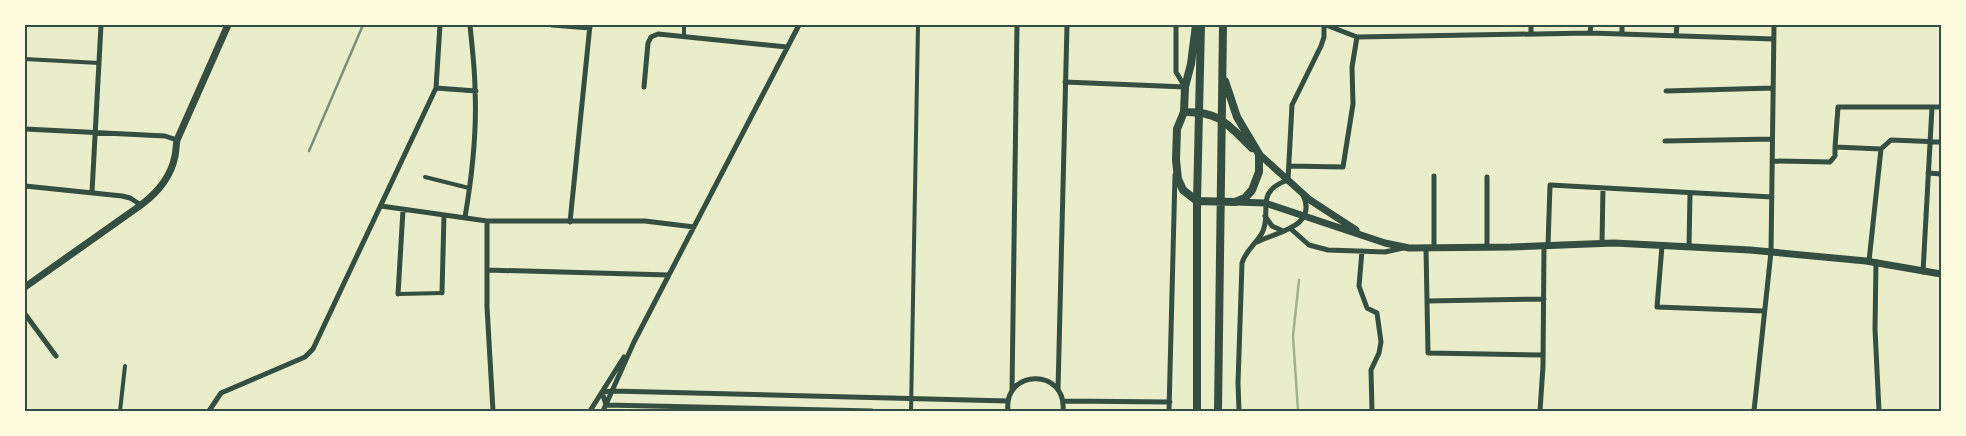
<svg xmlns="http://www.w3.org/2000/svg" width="1966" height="436" viewBox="0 0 1966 436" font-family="Inter,sans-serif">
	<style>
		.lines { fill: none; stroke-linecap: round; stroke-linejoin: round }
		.stream { stroke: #a3b18a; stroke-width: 2.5 }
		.pedestrian { stroke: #344e41; stroke-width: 4 }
		.minor { stroke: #344e41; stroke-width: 5 }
		.secondary { stroke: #344e41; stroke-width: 7 }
		.primary { stroke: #344e41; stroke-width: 8 }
		.rail { stroke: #7c8e77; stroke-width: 2.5 }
		.neatline { fill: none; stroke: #344e41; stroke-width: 2 }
	</style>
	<rect width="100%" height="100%" fill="#e9edc9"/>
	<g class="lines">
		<path class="stream" d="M1298,411L1293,336L1299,280"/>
		<path class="pedestrian" d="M684,37V25
			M25,59L99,63
			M425,177L469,188
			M398,294L442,293
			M120,411L125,366
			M911,411L918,25"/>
		<path class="minor" d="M552,25L590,28
			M1176,25V72L1185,87
			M1326,25L1357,37L1590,33L1774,39
			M1590,33L1591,25
			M1531,34V25
			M1622,34V25
			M1676,36L1677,25
			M1065,82L1185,87
			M644,87L648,43L651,37L658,34L787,47
			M436,88L476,91
			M1666,91L1773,88
			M1941,107H1838L1835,147L1881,149L1891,140L1941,142
			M25,129L165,136L177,140
			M1665,141L1772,139
			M1772,161L1830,162L1835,156V147
			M1289,166L1343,167L1353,104L1352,67L1357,37
			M1928,173L1941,174
			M1434,176V248
			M25,186L122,196L130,198L141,205
			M92,192L101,25
			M381,206L487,221H645L694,227
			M1265,216L1272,226L1283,231
			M465,217C472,176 477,132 475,90C475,69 472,47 470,25
			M487,221V307L493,411
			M570,222L590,25
			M1291,229L1309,245L1328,250L1385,252L1403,248
			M1257,242C1276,232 1318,227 1303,195
			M1602,243L1603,188
			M1548,245L1550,185L1772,197
			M1662,246L1657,307L1764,311
			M1487,247V177
			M1689,247L1690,194
			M1426,248L1428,353L1543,355
			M1362,251L1359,286L1367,308L1377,313L1381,342L1379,353L1371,370L1372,411
			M1869,261L1881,149
			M1876,262L1875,329L1879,411
			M487,270L669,275
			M1923,272L1932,107
			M442,293L444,215
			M398,294L403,210
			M1427,301L1544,299
			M25,314L56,356
			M1058,390L1067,25
			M1012,391L1017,25
			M1063,401L1170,402
			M209,411L221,393L305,357L313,349L436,88L440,25
			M590,411L624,357
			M603,411L634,342L799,25
			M872,411L606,405L602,392L612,391L1008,401
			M1008,411C1003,369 1067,367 1063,411
			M1169,411L1175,175
			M1239,411L1238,383L1242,263C1246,250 1255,245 1262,233C1273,212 1253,192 1288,180L1292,105L1321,46L1324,37V25
			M1540,411L1543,366L1544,246
			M1754,411L1771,252L1774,25"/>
		<path class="secondary" d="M1259,154L1310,200L1356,230
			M1236,202L1265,203L1385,243L1409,248L1511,247L1614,243L1750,250L1866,261L1941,274
			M25,287L141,205C157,193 171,177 175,156C176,151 176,146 177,140L228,25"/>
		<path class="primary" d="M1196,25L1191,64L1185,87L1184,112L1177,129L1176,160L1178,179L1183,190L1197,201L1235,202L1245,198L1252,190L1259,172V154L1237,117L1225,81
			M1184,112C1220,111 1228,125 1252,148
			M1197,411V201L1201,25
			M1218,411L1223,25"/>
		<path class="rail" d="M309,151L363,25"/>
	</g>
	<rect width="1966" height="436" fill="none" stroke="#fefae0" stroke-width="52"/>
	<rect x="26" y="26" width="1914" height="384" class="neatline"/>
</svg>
